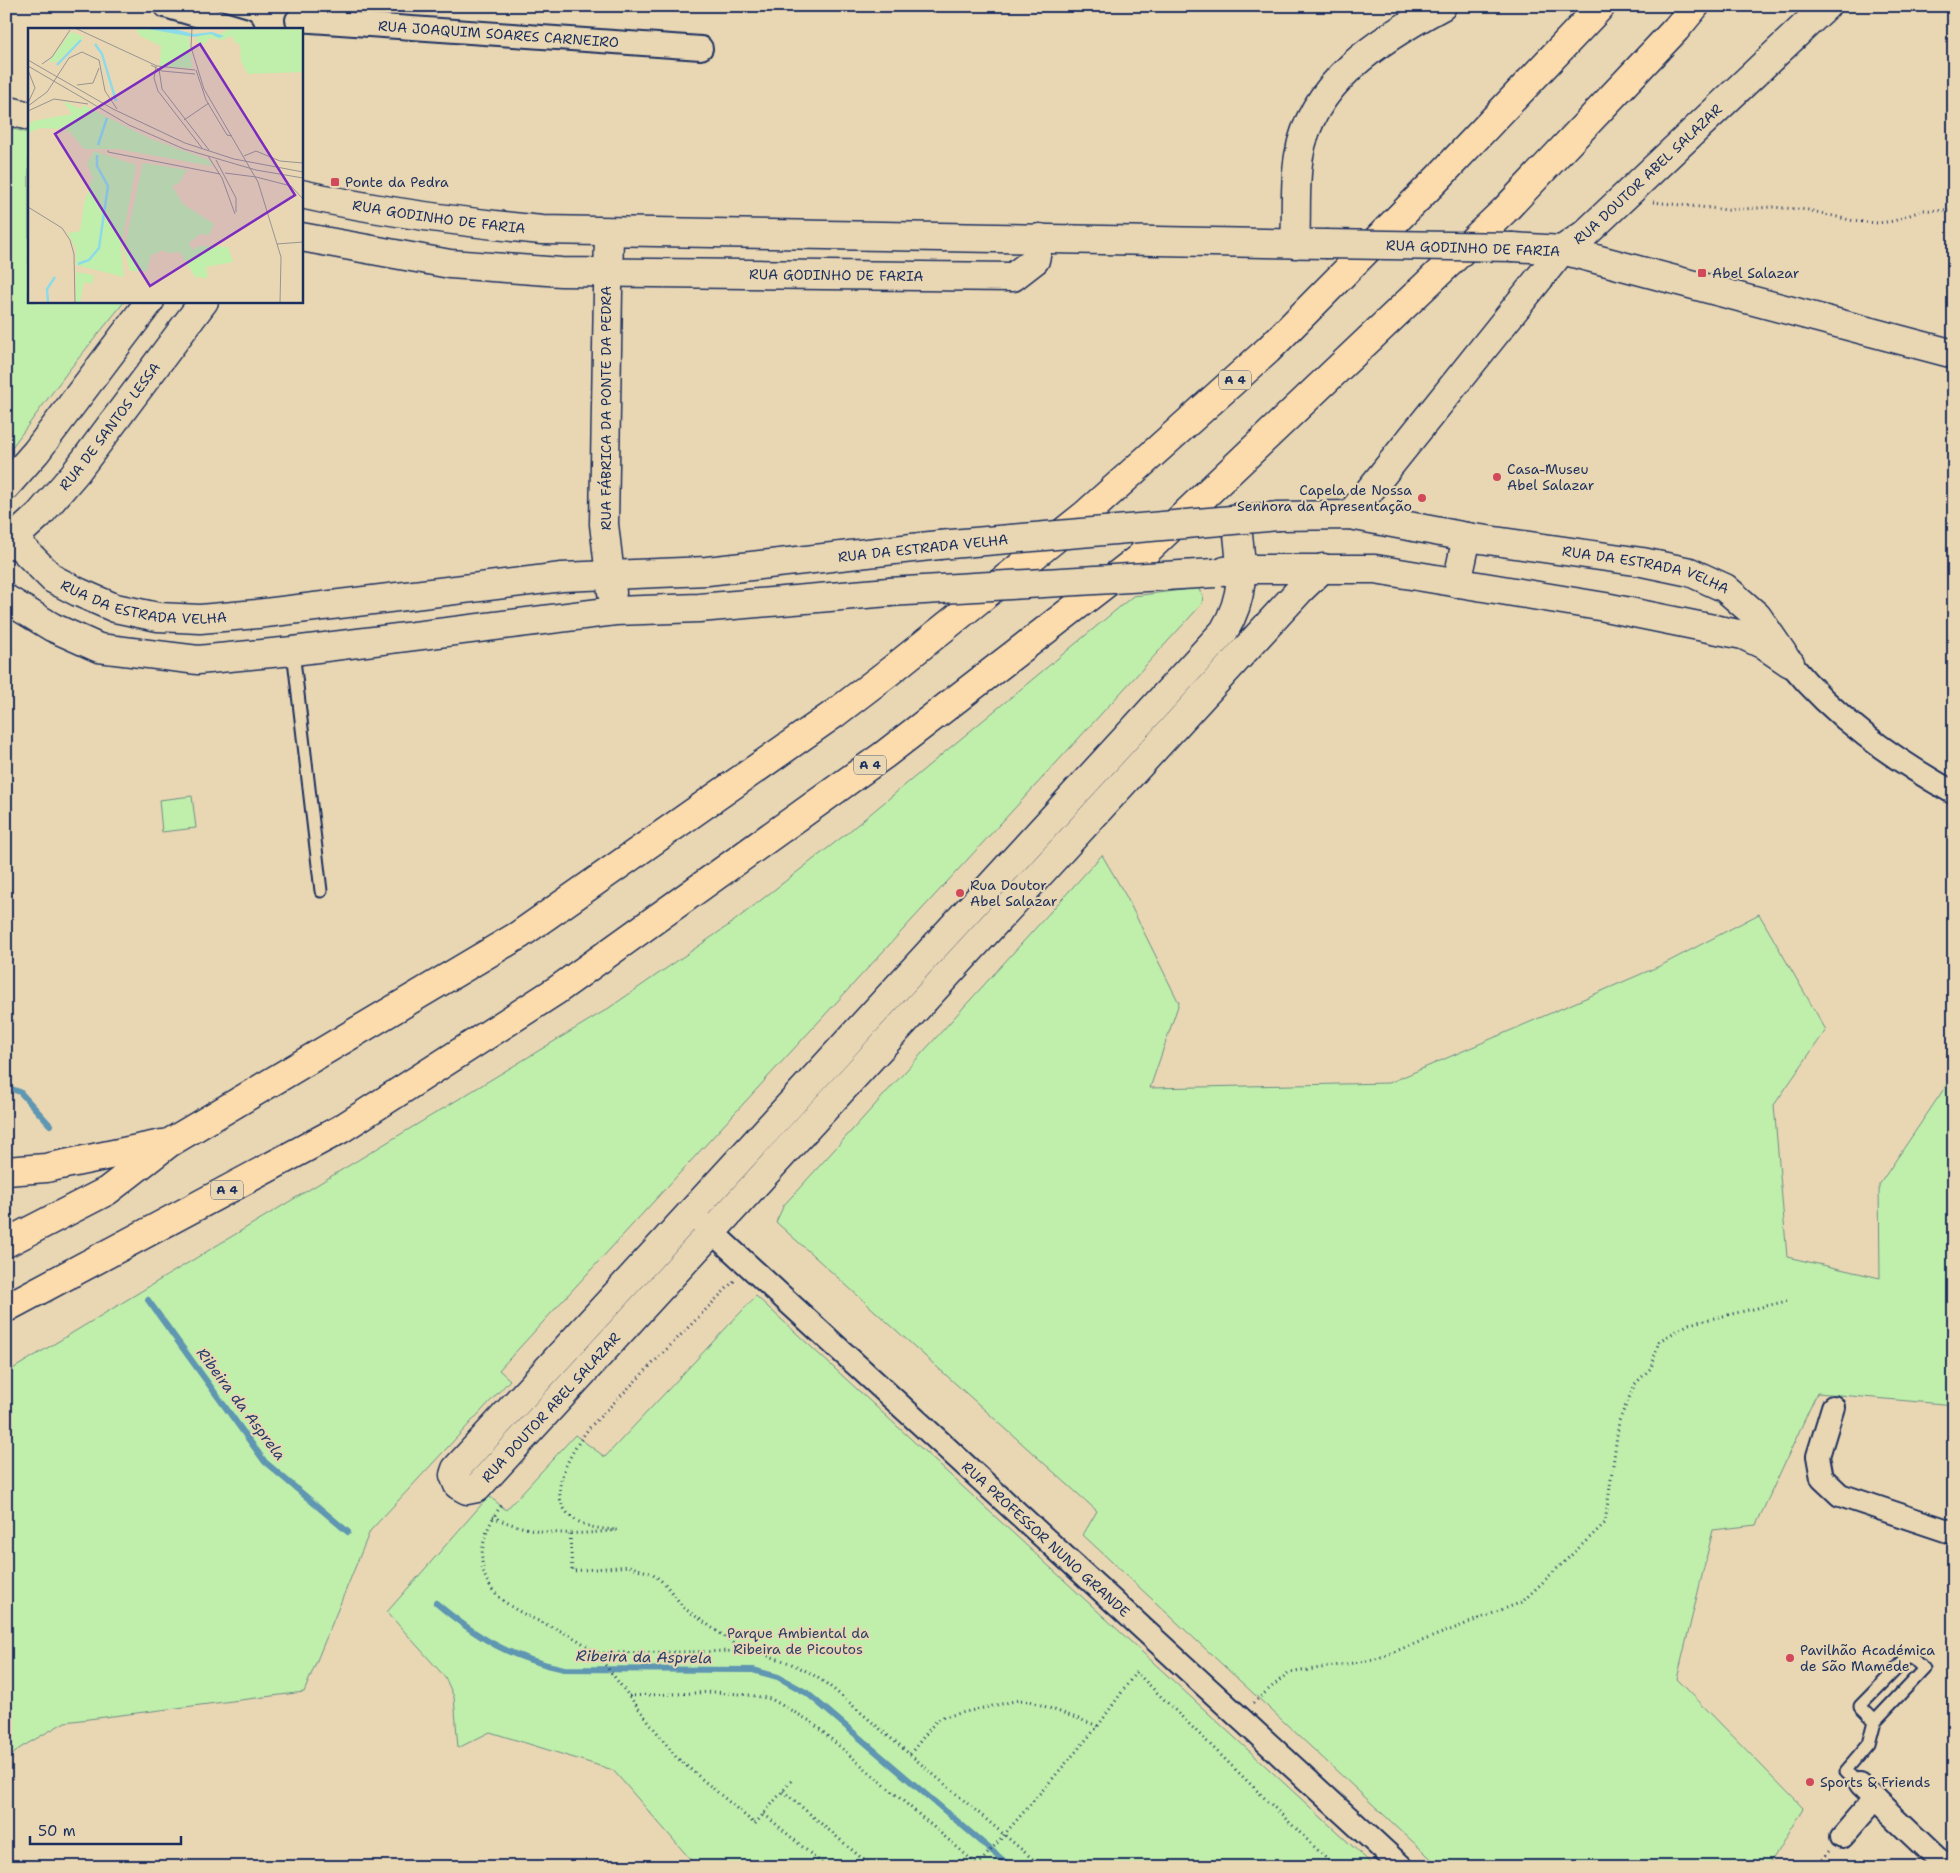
<svg xmlns="http://www.w3.org/2000/svg" width="1960" height="1873" viewBox="0 0 1960 1873" font-family="'Shantell Sans',sans-serif">
	<style>
		.green { fill: #c0eeab; stroke: #6e8e84 }
		.lines { fill: none; stroke-linecap: round; stroke-linejoin: round }
		.stream { stroke: #5f96b1; stroke-width: 6 }
		.service-casing { stroke: #1b2f5e; stroke-width: 15 }
		.minor-casing { stroke: #1b2f5e; stroke-width: 26 }
		.tertiary-casing { stroke: #1b2f5e; stroke-width: 31 }
		.secondary-casing { stroke: #1b2f5e; stroke-width: 31 }
		.motorway-casing { stroke: #1b2f5e; stroke-width: 31 }
		.path { stroke: #1b2f5e; stroke-width: 3; stroke-dasharray: 1 4; stroke-linecap: butt }
		.service { stroke: #e9d7b4; stroke-width: 11 }
		.minor { stroke: #e9d7b4; stroke-width: 22 }
		.tertiary { stroke: #e9d7b4; stroke-width: 28 }
		.secondary { stroke: #e9d7b4; stroke-width: 28 }
		.motorway { stroke: #fcdcac; stroke-width: 28 }
		.tertiary-bridge-casing { stroke: #1b2f5e; stroke-width: 31; stroke-linecap: butt }
		.secondary-bridge-casing { stroke: #1b2f5e; stroke-width: 31; stroke-linecap: butt }
		.tertiary-bridge { stroke: #e9d7b4; stroke-width: 28 }
		.secondary-bridge { stroke: #e9d7b4; stroke-width: 28 }
		.poi-dot { fill: #d1495b; stroke: #e9d7b4; stroke-width: 2 }
		.labels { text-anchor: middle; dominant-baseline: central; stroke-width: 4; stroke-linejoin: round; paint-order: stroke }
		.shield { fill: #e9d7b4; stroke: #596178; stroke-width: 1 }
		.shield-label { font-size: 12px; font-weight: bold; fill: #1b2f5e }
		.street-label { font-size: 14px; fill: #1b2f5e; stroke: #e9d7b4 }
		.poi-label { font-size: 14px; fill: #1b2f5e; stroke: #e9d7b4; text-anchor: start }
		.park-label { font-size: 14px; fill: #2c4266; stroke: #e9d7b4 }
		.water-label { font-size: 15px; font-style: italic; fill: #26406c; stroke: #e9d7b4 }
		.inset-river { fill: none; stroke: #8cdbe9; stroke-width: 2.5 }
		.inset-road { fill: none; stroke: #979492; stroke-width: 1 }
		.view { fill: #7b2cbf; fill-opacity: 0.15; stroke: #7b2cbf; stroke-width: 2.5 }
		.inset-edge { fill: none; stroke: #1b2f5e; stroke-width: 2.5 }
	</style>
	<rect width="100%" height="100%" fill="#e9d7b4"/>
	<filter id="ink" filterUnits="userSpaceOnUse"><feTurbulence type="fractalNoise" baseFrequency=".02" numOctaves="2"/><feDisplacementMap in="SourceGraphic" scale="10" xChannelSelector="R" yChannelSelector="G"/><feConvolveMatrix kernelMatrix="1 2 1 2 8 2 1 2 1" color-interpolation-filters="sRGB"/></filter>
	<g filter="url(#ink)">
		<path class="green" d="M6,127L29,133V301H125L69,370L6,455Z
			M1198,588L1203,596L1202,604L499,1370L510,1380L370,1531L304,1692L65,1722L20,1748L6,1761V1373L606,1010L729,925L846,834L1133,596Z
			M192,796L196,828L162,832L159,800Z
			M1102,855L1126,896L1179,1003L1150,1088L1389,1083L1662,965L1759,914L1826,1030L1774,1105L1787,1257L1880,1278L1879,1185L1954,1074V1405L1817,1393L1756,1525L1713,1530L1677,1679L1803,1808L1768,1867H1440L1083,1535L1097,1511L776,1222L784,1205Z
			M756,1296L1375,1867H697L613,1770L490,1732L458,1748L454,1697L445,1677L387,1612L489,1496L506,1510L575,1435L605,1457Z"/>
		<g class="lines">
			<path class="stream" d="M6,1087L20,1092L50,1125
				M148,1300L265,1462L348,1532
				M436,1603C479,1639 509,1657 564,1669L753,1670L778,1677L807,1693L1011,1867"/>
			<defs>
				<path id="service" d="M293,651L321,891
					M1860,1785L1846,1771L1869,1744L1875,1721L1924,1669L1910,1655L1860,1706L1875,1721"/>
				<g id="minor">
					<path d="M165,6L243,29"/>
					<path id="s1" d="M297,20L701,48"/>
					<path d="M1790,663C1835,718 1892,758 1954,793"/>
					<path id="s2" d="M700,1221L1402,1867"/>
					<path d="M1833,1407L1818,1456L1822,1478L1840,1495L1954,1533"/>
					<path d="M1860,1785L1946,1867"/>
					<path d="M1842,1837L1875,1799"/>
				</g>
				<g id="tertiary">
					<path d="M609,232L604,524L612,593"/>
					<path id="s3" d="M1350,515L1562,250L1585,234L1826,6"/>
					<path id="s4" d="M1279,516L1350,515L1467,537L1642,562L1690,572L1725,588L1757,616L1783,654"/>
					<path id="s5" d="M1236,518C1241,562 1248,591 1224,631L456,1469L454,1475L458,1485L467,1490L477,1488L1300,590L1323,568"/>
					<path id="s6" d="M6,532L53,579L78,592L115,608L158,617L200,619L257,614L562,577L707,571L939,545"/>
					<path d="M1225,571L1242,569H1375L1605,607L1743,635L1762,644L1790,663"/>
					<path d="M1457,583L1467,537"/>
					<path d="M6,599L52,627L99,648L198,660L293,651L615,611L699,608L889,592"/>
				</g>
				<g id="secondary">
					<path d="M6,110L29,116"/>
					<path id="s7" d="M301,194C381,212 461,222 542,230L1325,244"/>
					<path id="s8" d="M301,237L450,264L561,272L1013,277L1035,260L1040,238"/>
					<path d="M1295,244C1297,215 1294,184 1299,156C1311,82 1382,38 1442,6"/>
					<path d="M1513,247L1562,250L1954,354"/>
					<path d="M6,486L36,452L150,301"/>
					<path id="s9" d="M6,545L39,515L76,472L204,301"/>
				</g>
				<path id="motorway" d="M6,1171L46,1168L162,1144
					M6,1243L107,1191L169,1143L519,935L834,714L889,672L1086,514L1268,350L1439,177L1601,6
					M6,1308L341,1129L557,990L884,755L1139,558L1505,210L1676,29L1695,6"/>
			</defs>
			<use href="#service" class="service-casing"/>
			<use href="#minor" class="minor-casing"/>
			<use href="#tertiary" class="tertiary-casing"/>
			<use href="#secondary" class="secondary-casing"/>
			<use href="#motorway" class="motorway-casing"/>
			<path class="path" d="M1653,202L1728,210L1772,207L1808,210L1854,221L1878,223L1894,221L1923,210L1954,211
				M501,1506C490,1521 483,1537 482,1555C480,1608 541,1618 576,1639C583,1643 589,1648 595,1653L746,1651C779,1657 805,1667 832,1688L1042,1867
				M493,1517C533,1535 574,1536 617,1530C607,1529 595,1529 586,1525C536,1506 569,1455 589,1428L734,1281
				M570,1534L572,1571L629,1566L653,1574L665,1584L684,1608L745,1651
				M596,1653L676,1757L755,1824L792,1780
				M629,1696L715,1692L750,1695L771,1699L810,1721L980,1867
				M1253,1703L1288,1673L1373,1660L1522,1602L1605,1523L1619,1421L1635,1384L1651,1368L1659,1341L1689,1324L1787,1301
				M1098,1726L1136,1672L1335,1867
				M910,1754L936,1721L943,1717L1019,1700L1030,1701L1098,1726L978,1865
				M783,1791L872,1867
				M764,1814L826,1867
				M1815,1867L1829,1851"/>
			<use href="#service" class="service"/>
			<use href="#minor" class="minor"/>
			<use href="#tertiary" class="tertiary"/>
			<use href="#secondary" class="secondary"/>
			<use href="#motorway" class="motorway"/>
			<defs>
				<path id="tertiary-bridge" d="M939,545L1279,516
					M889,592L1215,573"/>
				<path id="secondary-bridge" d="M1325,244L1513,247"/>
			</defs>
			<use href="#tertiary-bridge" class="tertiary-bridge-casing"/>
			<use href="#secondary-bridge" class="secondary-bridge-casing"/>
			<use href="#tertiary-bridge" class="tertiary-bridge"/>
			<use href="#secondary-bridge" class="secondary-bridge"/>
		</g>
	</g>
	<g class="poi-dot">
		<rect x="330" y="177" width="10" height="10" rx="2.5"/>
		<rect x="1697" y="268" width="10" height="10" rx="2.5"/>
		<circle cx="1497" cy="477" r="5"/>
		<circle cx="1422" cy="498" r="5"/>
		<circle cx="960" cy="893" r="5"/>
		<circle cx="1790" cy="1658" r="5"/>
		<circle cx="1810" cy="1782" r="5"/>
	</g>
	<g class="labels">
		<g class="shield">
			<rect x="1219" y="370.5" width="32" height="19" rx="4"/>
			<rect x="854" y="755.5" width="32" height="19" rx="4"/>
			<rect x="211" y="1180.5" width="32" height="19" rx="4"/>
		</g>
		<g class="shield-label">
			<text x="1235" y="380">A 4</text>
			<text x="870" y="765">A 4</text>
			<text x="227" y="1190">A 4</text>
		</g>
		<g class="street-label">
			<text stroke="none"><textPath href="#s1" startOffset="202">RUA JOAQUIM SOARES CARNEIRO</textPath></text>
			<text stroke="none"><textPath href="#s3" startOffset="454">RUA DOUTOR ABEL SALAZAR</textPath></text>
			<text stroke="none"><textPath href="#s7" startOffset="140">RUA GODINHO DE FARIA</textPath></text>
			<text transform="translate(1473 248) rotate(2)">RUA GODINHO DE FARIA</text>
			<text stroke="none"><textPath href="#s8" startOffset="538">RUA GODINHO DE FARIA</textPath></text>
			<text transform="translate(606 408) rotate(-90)">RUA FÁBRICA DA PONTE DA PEDRA</text>
			<text stroke="none"><textPath href="#s9" startOffset="158">RUA DE SANTOS LESSA</textPath></text>
			<text transform="translate(923 548) rotate(-6)">RUA DA ESTRADA VELHA</text>
			<text stroke="none"><textPath href="#s4" startOffset="372">RUA DA ESTRADA VELHA</textPath></text>
			<text stroke="none"><textPath href="#s6" startOffset="162">RUA DA ESTRADA VELHA</textPath></text>
			<text stroke="none"><textPath href="#s5" startOffset="1400">RUA DOUTOR ABEL SALAZAR</textPath></text>
			<text stroke="none"><textPath href="#s2" startOffset="470">RUA PROFESSOR NUNO GRANDE</textPath></text>
		</g>
		<g class="poi-label">
			<text x="345" y="182">Ponte da Pedra</text>
			<text x="1712" y="273">Abel Salazar</text>
			<text x="1507" y="469">Casa-Museu<tspan x="1507" dy="16">Abel Salazar</tspan></text>
			<text x="1412" y="490" text-anchor="end">Capela de Nossa<tspan x="1412" dy="16">Senhora da Apresentação</tspan></text>
			<text x="970" y="885">Rua Doutor<tspan x="970" dy="16">Abel Salazar</tspan></text>
			<text x="1800" y="1650">Pavilhão Académica<tspan x="1800" dy="16">de São Mamede</tspan></text>
			<text x="1820" y="1782">Sports &amp; Friends</text>
		</g>
		<g class="park-label">
			<text x="798" y="1633">Parque Ambiental da<tspan x="798" dy="16">Ribeira de Picoutos</tspan></text>
		</g>
		<g class="water-label">
			<text transform="translate(241 1404) rotate(53)">Ribeira da Asprela</text>
			<text transform="translate(644 1657) rotate(1)">Ribeira da Asprela</text>
		</g>
	</g>
	<g transform="translate(28 28)">
		<rect width="275" height="275" fill="#e9d7b4"/>
		<path d="M107,0L160,4L164,40L132,38L133,18L112,8ZM202,0L275,1V44L220,46L213,33L212,16L207,15L204,8L194,12L181,10L177,16L168,14L170,5L192,6ZM43,4L56,9L29,34H21ZM35,73L53,81L55,77L123,111L181,132L184,138L90,121H56L42,104L34,101L12,100L1,105L0,97L5,93L44,86ZM66,123L108,137L93,221L96,249L48,237V221L40,205L52,203L56,176L65,149L59,136ZM115,135L159,142L151,155L144,158L155,176L186,196L181,207L172,206L161,215L164,222L171,218L200,219L205,234L178,239L180,250L167,249L152,224L139,225L136,222L123,227L119,243H102L96,221ZM48,244L66,247L64,256L56,254L52,275H48Z" fill="#c0eeab"/>
		<path d="M115,0H142L166,6L184,4L196,8L191,10L183,6L165,9Z" fill="#8cdbe9"/>
		<path class="inset-river" d="M67,16L74,26L88,73M29,37L53,12M70,117L79,90M50,236L61,232L71,220L80,158L69,138V127M20,275L19,261L27,249"/>
		<path class="inset-road" d="M47,0L129,38L167,42M164,0L163,19L176,61L230,154L253,229L252,275M0,32L85,81L157,115L206,131L275,144M14,36L24,29L42,2M123,37L134,43L167,46M0,38L101,97L156,121L228,142L275,150M128,38L126,50L130,63L174,120M131,41L134,61L181,122M0,42L7,60L0,75M168,42L178,72L199,107L204,108M49,57L65,55L71,40M0,78L19,64L41,30L54,24L71,32L77,63L89,81M0,83L26,71L60,76M156,92L181,75M80,122V124L192,146M180,128L194,150L207,186M216,128L228,123L252,133L275,135M188,132L208,170V184M197,145L228,149L263,158L275,171M0,179L34,200L42,212L46,226L47,275M249,216L275,214"/>
		<path class="view" d="M172,16L267,167L122,258L27,106Z"/>
		<rect width="275" height="275" class="inset-edge"/>
	</g>
	<rect width="1960" height="1873" fill="none" stroke="#e9d7b4" stroke-width="25"/>
	<rect x="12" y="12" width="1935" height="1848" fill="none" stroke="#1b2f5e" stroke-width="2" filter="url(#ink)"/>
	<path d="M30 1836v8h151v-8" fill="none" stroke="#1b2f5e" stroke-width="2.5"/>
	<text x="38" y="1836" font-size="15" fill="#1b2f5e" stroke="#e9d7b4" stroke-width="4" paint-order="stroke">50 m</text>
</svg>
